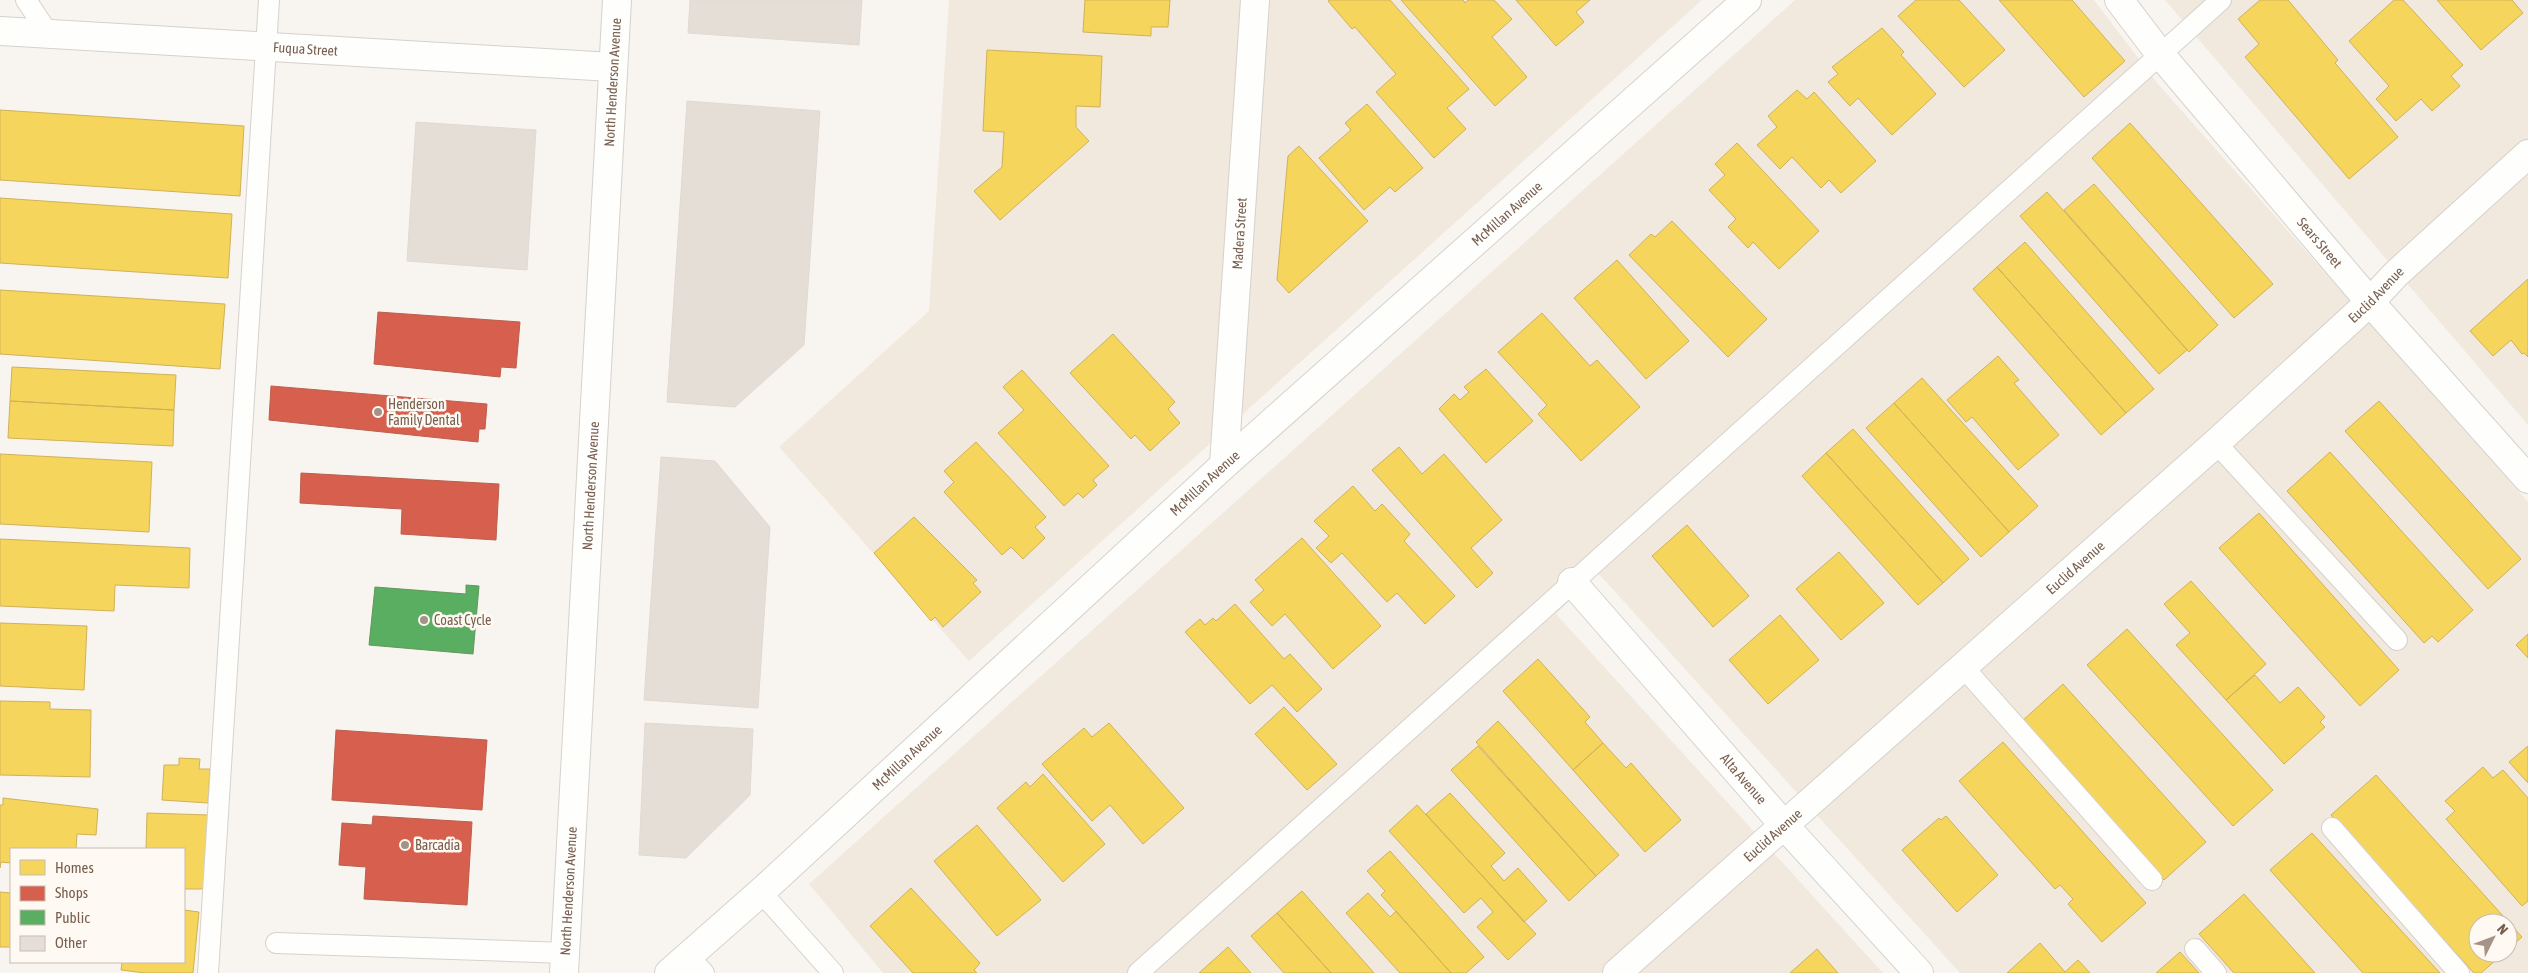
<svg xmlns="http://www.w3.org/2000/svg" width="2528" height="973" viewBox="0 0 2528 973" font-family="'Asap Condensed',sans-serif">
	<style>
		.residential { fill: #f1e8de; fill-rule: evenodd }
		.homes { fill: #f6d55c; stroke: #d0b158 }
		.shops { fill: #d6604d; stroke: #ba5f4e }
		.public { fill: #5aae61; stroke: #63965c }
		.building { fill: #e5ded7; stroke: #e1d9d2 }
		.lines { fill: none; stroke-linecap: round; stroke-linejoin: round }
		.service-casing { stroke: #d6d1cb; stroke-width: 22 }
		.minor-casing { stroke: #d6d1cb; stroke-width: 30 }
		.tertiary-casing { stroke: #d6d1cb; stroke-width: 30 }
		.service { stroke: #fefefd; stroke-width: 20 }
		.minor { stroke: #fefefd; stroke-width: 28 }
		.tertiary { stroke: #fefefd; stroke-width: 28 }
		.poi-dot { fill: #a59387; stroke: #fefaf3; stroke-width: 2 }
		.labels { text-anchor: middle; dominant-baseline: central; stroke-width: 5; stroke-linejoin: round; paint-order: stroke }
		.street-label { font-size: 14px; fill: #785e4f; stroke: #fefaf3 }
		.poi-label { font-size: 14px; fill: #785e4f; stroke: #fefaf3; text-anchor: start }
	</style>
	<rect width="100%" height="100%" fill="#f8f5f0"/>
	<path class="residential" d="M949,0H1702L969,661L779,447L929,311Z
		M1795,0H2094L2158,84L2528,502V973H1960L1598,573L1556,614L1883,973H883L809,884ZM2478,923H2508V953H2478Z
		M2165,0H2528V425Z"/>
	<path class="homes" d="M1085,0H1170L1168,27H1151V36L1083,32Z
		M1330,0H1390L1469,89L1447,108L1466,129L1434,158L1376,92L1396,74L1355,27L1352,29L1328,1Z
		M1401,0H1463L1465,3L1468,0H1494L1512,19L1492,37L1527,77L1495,106Z
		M1516,0H1590L1576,12L1584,22L1556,46Z
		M1916,0H1959L2005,50L1964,87L1898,16Z
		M1999,0H2072L2125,61L2084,97Z
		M2260,0H2288L2338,60L2335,63L2398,137L2349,179L2245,57L2259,44L2238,19Z
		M2394,0H2403L2463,65L2451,76L2460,86L2432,111L2421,99L2396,121L2376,99L2389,86L2349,41Z
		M2437,0H2512L2523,13L2481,50Z
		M1882,28L1904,52L1901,55L1936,94L1892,135L1858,98L1850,106L1828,82L1838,74L1832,67Z
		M987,50L1102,56L1100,107L1076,106V127L1089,141L1000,220L974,191L1002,167L1004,132L983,131Z
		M1797,90L1807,99L1814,92L1876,161L1841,193L1829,180L1821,188L1792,157L1780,169L1757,145L1777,127L1768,116Z
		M1367,104L1423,168L1395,192L1390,187L1364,210L1319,158L1351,130L1345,123Z
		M0,110L244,126L240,196L0,180Z
		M2130,123L2273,284L2234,318L2092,158Z
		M1737,143L1819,231L1779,269L1753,242L1748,248L1728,227L1736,219L1709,190L1725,175L1715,164Z
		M1299,146L1368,221L1289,293L1277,280L1288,156Z
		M2094,184L2218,325L2189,352L2064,210Z
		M2047,192L2187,350L2159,374L2020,216Z
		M0,198L232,214L228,278L0,263Z
		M1672,221L1767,319L1728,357L1629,255L1651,234L1655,237Z
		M2025,242L2154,389L2126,413L1997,267Z
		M1617,260L1689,341L1646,379L1574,298Z
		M1997,267L2126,413L2101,435L1973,289Z
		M2528,279V357L2524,353L2522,354L2511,340L2493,356L2470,331Z
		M0,290L225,304L220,369L0,354Z
		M1542,313L1590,366L1597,360L1640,407L1581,461L1538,414L1547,405L1498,352Z
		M1113,334L1175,402L1168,409L1180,423L1150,451L1135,435L1131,439L1070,373Z
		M1998,356L2019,380L2014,383L2059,435L2018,470L1972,417L1966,422L1947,400Z
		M12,367L176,375L174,410L10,401Z
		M1486,369L1533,421L1486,463L1439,409L1454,394L1460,400L1469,392L1464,387Z
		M1022,370L1109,466L1093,480L1097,485L1083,498L1078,493L1064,506L998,433L1024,410L1003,387Z
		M1922,378L2038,506L2009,532L1894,403Z
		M10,401L174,410L173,446L8,438Z
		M2379,401L2521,559L2488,589L2345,431Z
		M1894,403L2009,532L1981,557L1866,428Z
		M1853,429L1969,559L1943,583L1826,453Z
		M976,442L1046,517L1035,527L1045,538L1023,559L1011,547L1002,555L944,492L954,482L944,471Z
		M1399,447L1422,474L1444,454L1502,520L1471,548L1493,573L1477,588L1372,470Z
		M2330,452L2473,610L2438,642L2432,636L2424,643L2287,491Z
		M1826,453L1943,583L1918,605L1802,476Z
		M0,454L152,462L149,532L0,524Z
		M1353,486L1375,511L1382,504L1410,534L1404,541L1455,596L1425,624L1397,593L1387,602L1342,553L1331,563L1316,548L1329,536L1314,521Z
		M2259,513L2399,670L2360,706L2219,548Z
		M914,517L977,580L973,583L981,592L943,627L935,617L931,621L874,553Z
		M1687,525L1749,596L1713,627L1652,556Z
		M1302,538L1381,626L1333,669L1285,614L1272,626L1250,602L1264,590L1255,580Z
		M0,539L190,548L189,588L115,585L114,611L0,606Z
		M1839,552L1884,603L1841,640L1796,589Z
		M2191,581L2266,664L2226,700L2176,645L2190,633L2164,604Z
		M1235,604L1284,659L1290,654L1322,689L1297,712L1272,685L1250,704L1185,632L1200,619L1205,625L1213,618L1216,621Z
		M1780,615L1819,660L1768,704L1729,660Z
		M0,623L87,626L84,690L0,686Z
		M2127,629L2273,790L2233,826L2087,665Z
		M2528,634V658L2516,645Z
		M1538,659L1590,717L1585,722L1603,743L1573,770L1503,691Z
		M2255,675L2280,703L2298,687L2325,717L2320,722L2325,727L2284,764L2226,700Z
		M2063,684L2206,842L2164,880L2021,722Z
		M0,701L50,702V709L91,710L90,777L0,775Z
		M1284,707L1337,764L1307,790L1255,734Z
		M1498,721L1619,855L1596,876L1476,742Z
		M1109,723L1184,808L1143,844L1110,805L1092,821L1042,764L1084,728L1092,737Z
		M2003,742L2146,903L2102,942L2068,904L2073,899L2060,885L2055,889L1959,781Z
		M1603,743L1626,768L1631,763L1681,820L1645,852L1573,770Z
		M1478,746L1596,876L1569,901L1451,770Z
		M2528,746V783L2509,762Z
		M179,758L200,759L199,769H210L208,803L162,800L164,765H179Z
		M2483,767L2493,778L2503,770L2528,798V901L2522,906L2446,819L2455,811L2445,801Z
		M1043,774L1105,844L1063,882L997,808L1026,782L1030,787Z
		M2376,775L2522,937L2508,949V923H2478V953H2504L2481,973H2474L2331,815Z
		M1450,793L1505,853L1491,866L1504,881L1518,868L1547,901L1524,922L1426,814Z
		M3,798L98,809L96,835L77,834L76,849H11V863L1,862L0,868V805H3Z
		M1417,805L1536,934L1508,960L1477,927L1493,912L1481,898L1464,913L1389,831Z
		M147,813L209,815L207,889H184V849H146Z
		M1946,816L1998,875L1957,912L1902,850L1939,818L1941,820Z
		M977,825L1041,900L997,936L934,861Z
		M2312,833L2440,973H2363L2270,870Z
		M1390,851L1484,957L1466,973H1451L1381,895L1385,891L1367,871Z
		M911,888L980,963L974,970L977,973H913L870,926Z
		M1302,891L1374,973H1331L1277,913Z
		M0,892L11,893V947H0Z
		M1368,893L1390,917L1396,911L1451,973H1400L1346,913Z
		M2244,894L2315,973H2234L2199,934Z
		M184,910L199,912L193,973H145L121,970L122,962H184Z
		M1277,913L1331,973H1284L1251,936Z
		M2040,943L2065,972L2078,960L2090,973H2007Z
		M1228,947L1251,973H1199Z
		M1817,949L1838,973H1790Z
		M2180,952L2199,973H2156Z"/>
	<path class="shops" d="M378,312L520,322L516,368L501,367L500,377L374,364Z
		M271,386L487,404L485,429H479L478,442L269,420Z
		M301,473L499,484L496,540L401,534L402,509L300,503Z
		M336,730L487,740L482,810L332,800Z
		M373,816L472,822L467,905L364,899L366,867L339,865L342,823L372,825Z"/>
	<path class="public" d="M466,585L479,586L473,654L369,645L375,587L466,594Z"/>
	<path class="building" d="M690,0H862L859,45L688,33Z
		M687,101L820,111L804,345L735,407L667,402Z
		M416,122L536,130L527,270L407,261Z
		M661,457L715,461L770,527L758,708L644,700Z
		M645,723L753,729L750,795L686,858L639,855Z"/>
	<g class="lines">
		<defs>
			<path id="service" d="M26,0L48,33
				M2216,443L2397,640
				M1964,668L2152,880
				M2332,828L2459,973
				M761,892L833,973
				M276,943L566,953
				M2195,949L2216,973
				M688,956L704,973
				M208,973L269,0
				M1138,973L2221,0"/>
			<g id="minor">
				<path id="s1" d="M2119,0L2160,54L2370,302L2528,479"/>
				<path id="s2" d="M0,31L612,67"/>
				<path id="s3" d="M1224,465L1255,0"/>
				<path id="s4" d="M1572,582L1783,824L1919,973"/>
				<path id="s5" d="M1617,973L2216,443L2370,302L2396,274L2528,154"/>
			</g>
			<g id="tertiary">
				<path id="s6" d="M564,973L617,0"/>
				<path id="s7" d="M669,973L761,892L1224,465L1747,0"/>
			</g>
		</defs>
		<use href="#service" class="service-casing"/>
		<use href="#minor" class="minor-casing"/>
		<use href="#tertiary" class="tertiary-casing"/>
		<use href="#service" class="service"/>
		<use href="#minor" class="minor"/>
		<use href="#tertiary" class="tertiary"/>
	</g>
	<g class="poi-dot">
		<circle cx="378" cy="412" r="5"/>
		<circle cx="424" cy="620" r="5"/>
		<circle cx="405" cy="845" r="5"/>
	</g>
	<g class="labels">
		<g class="street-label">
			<text stroke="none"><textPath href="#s2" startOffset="306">Fuqua Street</textPath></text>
			<text stroke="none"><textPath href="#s6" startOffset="892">North Henderson Avenue</textPath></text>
			<text stroke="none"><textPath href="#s7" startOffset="1131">McMillan Avenue</textPath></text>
			<text stroke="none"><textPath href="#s3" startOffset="232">Madera Street</textPath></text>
			<text stroke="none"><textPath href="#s1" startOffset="315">Sears Street</textPath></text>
			<text stroke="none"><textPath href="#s5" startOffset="1018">Euclid Avenue</textPath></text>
			<text stroke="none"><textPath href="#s7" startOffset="726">McMillan Avenue</textPath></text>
			<text stroke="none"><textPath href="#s6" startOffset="488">North Henderson Avenue</textPath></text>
			<text stroke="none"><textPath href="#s5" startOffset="612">Euclid Avenue</textPath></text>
			<text stroke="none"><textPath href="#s7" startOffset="321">McMillan Avenue</textPath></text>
			<text stroke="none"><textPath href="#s4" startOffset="261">Alta Avenue</textPath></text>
			<text stroke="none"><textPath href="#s5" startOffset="208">Euclid Avenue</textPath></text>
			<text stroke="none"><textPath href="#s6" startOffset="82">North Henderson Avenue</textPath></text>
		</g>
		<g class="poi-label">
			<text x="388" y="404">Henderson<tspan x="388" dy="16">Family Dental</tspan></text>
			<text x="434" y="620">Coast Cycle</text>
			<text x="415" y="845">Barcadia</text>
		</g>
	</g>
	<rect x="10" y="848" width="175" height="115" fill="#fefaf3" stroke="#c8bcb1"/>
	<rect x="20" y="860" width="25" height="15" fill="#f6d55c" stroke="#c8bcb1"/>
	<text x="55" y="873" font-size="15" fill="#785e4f">Homes</text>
	<rect x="20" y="886" width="25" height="15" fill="#d6604d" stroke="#c8bcb1"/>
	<text x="55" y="898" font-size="15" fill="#785e4f">Shops</text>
	<rect x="20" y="910" width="25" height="15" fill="#5aae61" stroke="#c8bcb1"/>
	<text x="55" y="923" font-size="15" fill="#785e4f">Public</text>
	<rect x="20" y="936" width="25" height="15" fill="#e5ded7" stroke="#c8bcb1"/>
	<text x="55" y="948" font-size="15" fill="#785e4f">Other</text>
	<g transform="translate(2493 938) rotate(48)"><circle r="24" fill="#fefaf3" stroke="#c8bcb1"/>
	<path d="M0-4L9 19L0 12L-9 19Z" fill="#a59387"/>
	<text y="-8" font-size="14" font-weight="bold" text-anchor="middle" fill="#785e4f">N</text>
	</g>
</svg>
